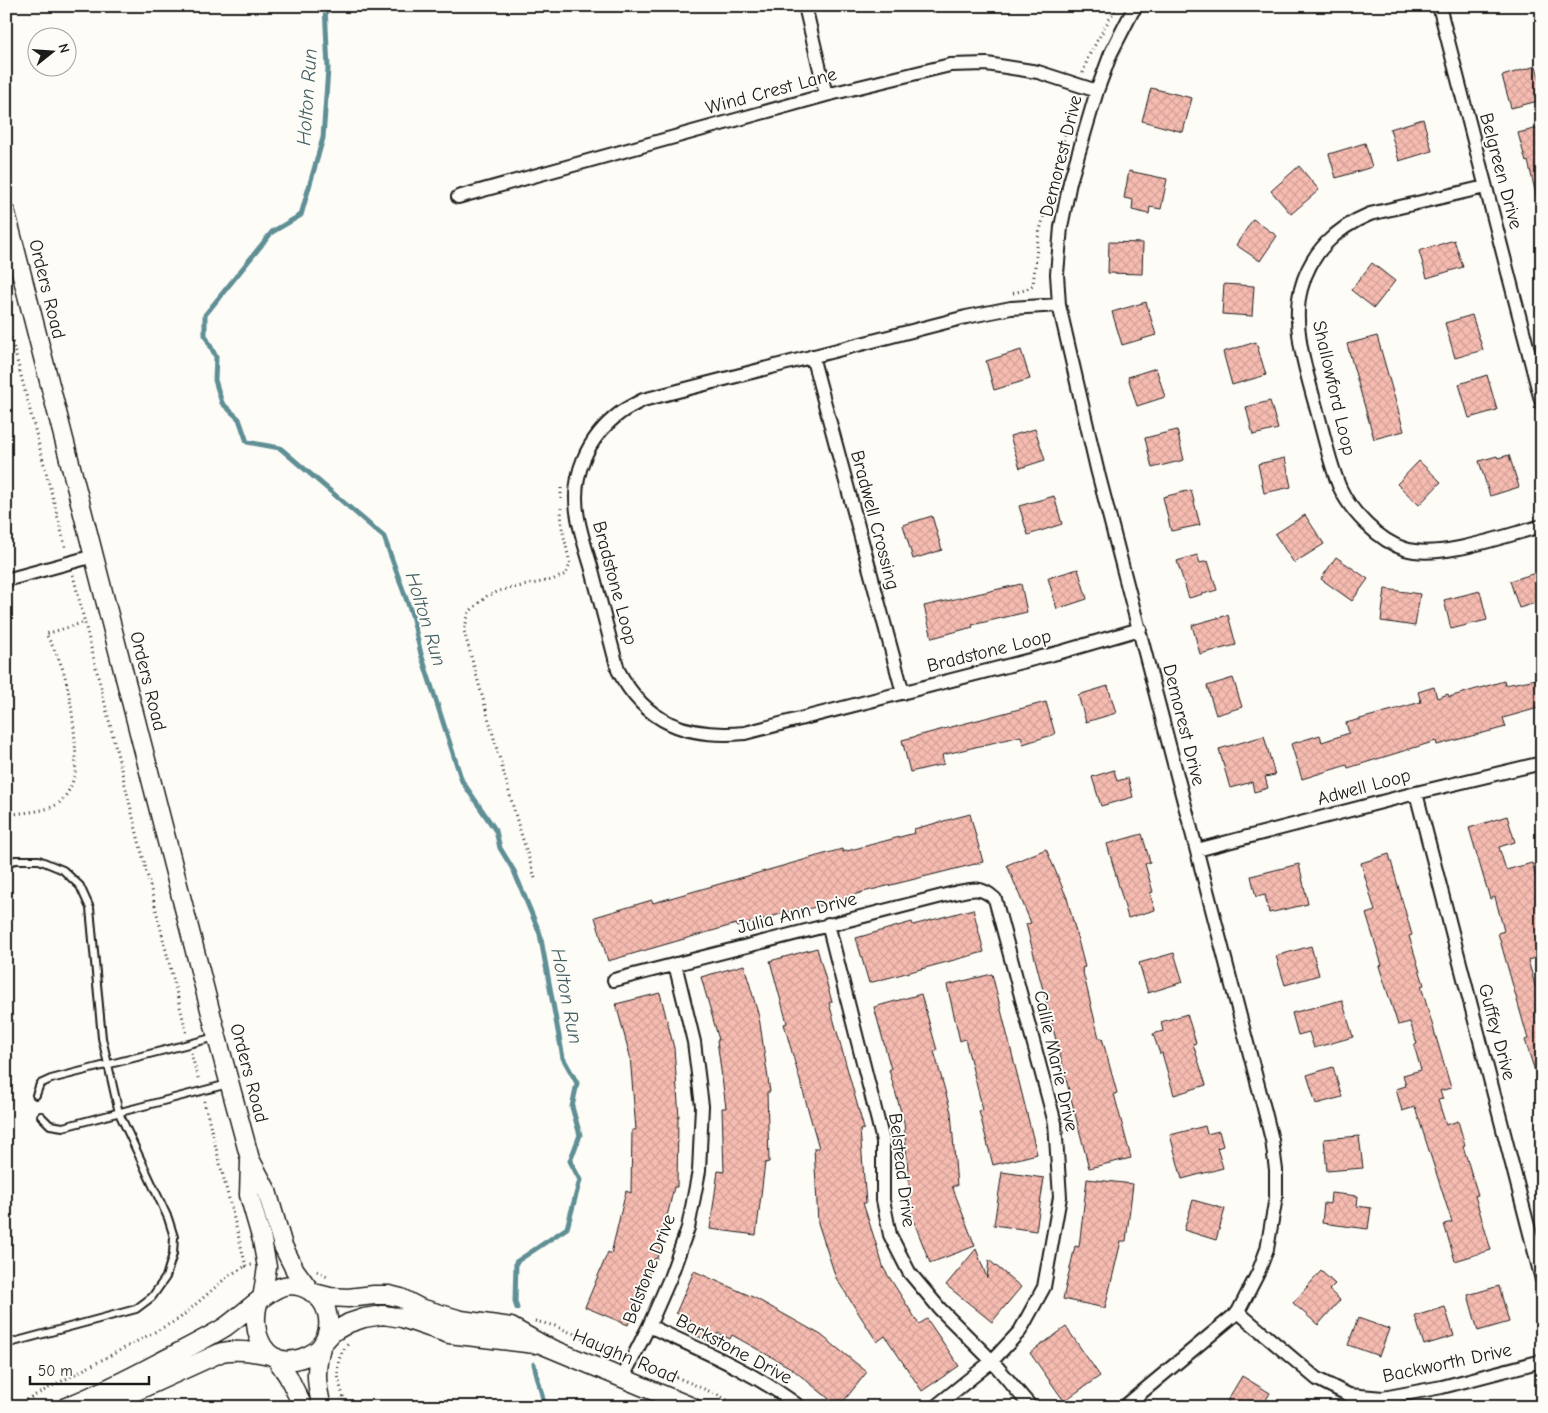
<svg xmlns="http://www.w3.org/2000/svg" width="1548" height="1413" viewBox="0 0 1548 1413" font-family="'Comic Neue',sans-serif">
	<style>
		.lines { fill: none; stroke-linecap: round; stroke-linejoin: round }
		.stream { stroke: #5f8f95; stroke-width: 5 }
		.building { fill: url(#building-cross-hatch); stroke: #1c1c1c }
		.lane-casing { stroke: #1c1c1c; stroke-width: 10 }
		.street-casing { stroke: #1c1c1c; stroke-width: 16 }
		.secondary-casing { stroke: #1c1c1c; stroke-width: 21 }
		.path { stroke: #1c1c1c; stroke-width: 3; stroke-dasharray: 1 4; stroke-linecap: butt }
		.lane { stroke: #fdfcf7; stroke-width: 6 }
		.street { stroke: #fdfcf7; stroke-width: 12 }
		.secondary { stroke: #fdfcf7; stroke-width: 18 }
		.labels { text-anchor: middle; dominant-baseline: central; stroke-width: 4; stroke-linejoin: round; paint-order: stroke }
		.street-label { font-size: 19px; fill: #1c1c1c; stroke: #fdfcf7 }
		.water-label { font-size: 20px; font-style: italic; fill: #435f63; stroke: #fdfcf7 }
	</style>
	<defs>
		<pattern id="building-cross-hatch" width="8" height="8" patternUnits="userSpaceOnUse" patternTransform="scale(1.25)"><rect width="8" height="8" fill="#f7bcb1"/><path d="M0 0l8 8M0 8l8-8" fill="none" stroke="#d3a198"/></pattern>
	</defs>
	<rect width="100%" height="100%" fill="#fdfcf7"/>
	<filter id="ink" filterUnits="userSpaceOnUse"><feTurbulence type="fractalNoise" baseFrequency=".02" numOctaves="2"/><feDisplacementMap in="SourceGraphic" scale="10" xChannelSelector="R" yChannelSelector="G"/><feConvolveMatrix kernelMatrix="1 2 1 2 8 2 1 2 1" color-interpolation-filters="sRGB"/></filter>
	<g filter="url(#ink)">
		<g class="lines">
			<path class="stream" d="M325,6L328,69L323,138L301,215L272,232L205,315V335L216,357L215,380L222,403L239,419L247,442L280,448L384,537L412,615L421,654L462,781L496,831L500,848L514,871L540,934L563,1058L577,1083L572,1107L580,1135L570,1161L580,1180L567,1228L516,1262L515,1302L517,1308
				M534,1364L545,1407"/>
		</g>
		<path class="building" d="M1536,66L1542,87V100L1511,108L1502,76Z
			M1151,88L1192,98L1183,132L1142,121Z
			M1423,119L1432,151L1399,161L1390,129Z
			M1542,127V198L1537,199L1528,161L1526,162L1518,133Z
			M1365,143L1372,167L1336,178L1329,154Z
			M1299,166L1319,190L1291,214L1271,191Z
			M1129,171L1167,179L1161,209L1150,207L1149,214L1132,210L1133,200L1124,198Z
			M1253,219L1277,236L1260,261L1236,245Z
			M1454,240L1463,267L1427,278L1419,251Z
			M1109,242L1143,243L1142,274L1108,273Z
			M1372,263L1395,281L1374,308L1351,290Z
			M1224,284L1254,286L1252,316L1222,314Z
			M1146,302L1156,335L1122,345L1112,312Z
			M1472,315L1483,350L1455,358L1445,323Z
			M1377,336L1404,431L1374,439L1347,344Z
			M1256,342L1266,375L1232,385L1223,352Z
			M1021,350L1030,379L994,390L986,361Z
			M1156,368L1165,397L1137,406L1128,377Z
			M1487,375L1497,410L1469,418L1459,384Z
			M1270,401L1278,429L1253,435L1246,407Z
			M1035,429L1045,460L1020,468L1010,436Z
			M1177,430L1184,460L1152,468L1145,438Z
			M1509,455L1519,487L1490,496L1479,461L1497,456L1498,458Z
			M1285,458L1291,487L1264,493L1258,464Z
			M1419,461L1441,482L1419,505L1397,484Z
			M1191,490L1200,525L1171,531L1163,497Z
			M1054,496L1062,524L1028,535L1019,506Z
			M1305,515L1324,544L1294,563L1275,534Z
			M932,516L942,550L913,559L903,525Z
			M1197,555L1200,563L1208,561L1217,590L1189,598L1177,561Z
			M1336,557L1368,579L1352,601L1321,579Z
			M1078,569L1087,599L1057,609L1048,578Z
			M1542,571V601L1519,608L1510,581Z
			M1021,584L1027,612L972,625L973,627L932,638L924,606Z
			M1385,589L1420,594L1415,626L1381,621Z
			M1480,591L1487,620L1451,629L1444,600Z
			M1228,615L1236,645L1200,654L1192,625Z
			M1233,678L1242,707L1216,715L1207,686Z
			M1542,678V707L1503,718L1506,727L1437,745L1436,741L1348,768L1347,765L1302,779L1291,744L1320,735L1322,742L1349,733L1346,723L1421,702L1418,692L1434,687L1437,698L1448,694L1449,697L1504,681L1505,685Z
			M1108,686L1116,713L1086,722L1078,695Z
			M1046,702L1055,734L1023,744L1021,736L942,755L944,764L910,772L902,740Z
			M1264,736L1275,775L1265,777L1268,788L1254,792L1252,782L1230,788L1219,749Z
			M1114,770L1117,781L1128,778L1133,797L1101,806L1092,777Z
			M970,814L983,862L863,892L802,911L801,908L737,927L736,924L608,961L595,917L652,900L653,903L842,849L843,852L915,833L914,829Z
			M1507,816L1515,842L1499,847L1506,870L1532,863L1542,896V908L1538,909L1542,922V956L1528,960L1535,985L1539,993L1542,992V1084H1539L1525,1040L1528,1039L1498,933L1504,931L1495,897L1490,899L1469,828Z
			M1142,834L1150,862L1145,864L1153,892L1150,893L1155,910L1128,918L1107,844Z
			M1046,849L1067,898L1085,967L1082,968L1099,1038H1102L1117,1093L1114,1094L1131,1158L1089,1168L1026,924L1031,923L1007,865Z
			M1389,854L1412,935L1409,936L1424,985L1421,986L1451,1088L1440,1091L1443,1099L1438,1100L1446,1125L1458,1121L1465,1145L1463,1146L1478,1195L1475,1196L1491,1250L1455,1261L1444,1224L1452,1222L1415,1107L1402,1111L1396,1089L1406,1086L1403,1075L1421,1070L1414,1045L1417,1044L1410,1022L1398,1025L1379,966L1382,965L1366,914L1375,911L1361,863Z
			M1299,864L1308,904L1269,913L1265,895L1256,897L1251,876Z
			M973,909L984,952L869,983L856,938L912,922L913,925Z
			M1311,946L1319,975L1285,985L1276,956Z
			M817,948L832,1002L829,1003L864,1129L860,1130L866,1203H863L884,1269L919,1324L927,1319L959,1366L922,1391L885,1336L877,1342L836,1278L818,1223L814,1148H819L784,1024L787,1023L770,961Z
			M1174,953L1183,982L1148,993L1139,963Z
			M744,965L759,1017L770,1092H767L769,1162L765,1163L756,1235L710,1229L718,1171L724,1172L722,1108H726L717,1040H719L701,977Z
			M992,974L1037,1154L993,1165L979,1111L983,1110L965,1039L960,1041L947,985Z
			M660,993L674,1048L679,1117H678L677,1187H674L657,1259L655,1258L628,1325L585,1307L608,1252L611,1254L626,1191L631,1193L632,1130H636L630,1056L616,1004Z
			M921,994L937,1050L934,1051L951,1112L957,1186H952L975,1246L930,1263L909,1209L911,1208L904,1122L889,1070L891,1069L874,1007Z
			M1342,1000L1353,1037L1314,1048L1309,1032L1298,1035L1292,1013Z
			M1187,1014L1196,1043L1193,1044L1206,1085L1174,1095L1162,1053L1160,1054L1153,1034L1163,1031L1161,1022Z
			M1333,1067L1342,1097L1316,1104L1307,1075Z
			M1205,1126L1207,1134L1219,1131L1223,1146L1217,1148L1223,1168L1182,1179L1170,1135Z
			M1359,1136L1363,1168L1327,1171L1324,1139Z
			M1002,1172L1044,1178L1036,1231L994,1225Z
			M1087,1179L1133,1184L1126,1241H1121L1105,1308L1063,1299L1075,1246L1079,1247Z
			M1331,1193L1358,1196L1357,1206L1371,1208L1368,1229L1322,1223L1324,1203L1330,1204Z
			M1193,1200L1225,1209L1216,1240L1184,1230Z
			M976,1249L987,1278L989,1260L1021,1287L992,1322L946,1285Z
			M694,1271L755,1298L821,1335L867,1372L839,1407L791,1368L732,1335L730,1339L718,1333L713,1343L686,1331L691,1320L676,1313Z
			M1321,1271L1335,1284L1329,1290L1340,1300L1318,1325L1293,1303Z
			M1499,1286L1509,1322L1478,1331L1468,1295Z
			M1445,1307L1454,1336L1424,1345L1415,1316Z
			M1358,1318L1389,1329L1379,1356L1348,1345Z
			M1066,1327L1100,1376L1064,1401L1030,1353Z
			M1242,1376L1270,1393L1262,1407H1237L1227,1401Z"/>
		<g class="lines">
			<defs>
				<path id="lane" d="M6,862L16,860H39L63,870L80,886L90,908L102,1038L119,1113L168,1218L174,1237L173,1254L166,1277L152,1297L136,1309L6,1344
					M36,1095L40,1084L51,1079L216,1037
					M41,1116L50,1125L63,1127L228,1084"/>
				<path id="street" d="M805,6L826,95
					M1439,6L1542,404
					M1485,187L1370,214C1336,228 1310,253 1301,289C1290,330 1310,382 1320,422C1326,444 1331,467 1340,488C1351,512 1379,541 1405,549C1440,560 1506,535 1542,526
					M458,197L826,95L950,65L987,64L1038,72L1097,91
					M1059,305L1011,308L966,317L643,400C635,404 627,408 620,413C587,438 570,476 578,518C581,534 586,550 591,566C600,601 609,635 618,670C646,724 687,738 745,733L1061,652L1140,629
					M812,356L903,693
					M6,580L94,556
					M1416,793L1542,1280
					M1197,850L1416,793L1542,763
					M828,924L883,1141V1200L890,1235L909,1272L940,1309L992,1361L1031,1407
					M614,980L950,894C970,890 979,884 995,899L1055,1123L1060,1197L1044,1287L1020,1331L992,1361L935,1407
					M1238,1312L1317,1379L1349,1395L1383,1398L1442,1387L1542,1361
					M649,1326C701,1350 754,1372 800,1407
					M623,1377L649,1326L670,1278L688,1228L699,1171L702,1106L694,1042L675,964
					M1124,1407L1238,1312L1258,1273L1267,1249L1276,1197V1170L1272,1140L1265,1112L1097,469L1059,305L1057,274L1061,227L1070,182L1097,91L1111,53L1132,12L1137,6"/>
				<path id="secondary" d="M6,213L217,1037L250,1159L267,1191L283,1246L295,1270L311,1292
					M250,1162L249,1195L262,1240L267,1267L262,1299
					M314,1293L330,1297L348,1298L374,1295H389L401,1298L420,1308L461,1320L511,1327L543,1345L692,1407
					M323,1343L333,1332L349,1323L364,1318L383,1315L402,1318L449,1334L535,1344
					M321,1347C315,1370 316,1384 322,1407
					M275,1357L288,1376L303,1407
					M66,1407C98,1394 128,1379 158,1363C181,1351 204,1340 225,1327C241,1316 267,1290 284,1286C302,1282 323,1295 327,1313C330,1324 328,1337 321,1346C317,1352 309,1355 302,1358C265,1371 250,1333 258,1303
					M101,1407L222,1352C239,1349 253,1352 270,1355"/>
			</defs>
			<use href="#lane" class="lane-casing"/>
			<use href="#street" class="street-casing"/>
			<use href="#secondary" class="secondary-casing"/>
			<path class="path" d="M1083,73L1088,57L1117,6
				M1013,293L1025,290L1033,285L1038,238L1075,96
				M6,318L66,549
				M561,499V485
				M73,575L187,1035
				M6,815C23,812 44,813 59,803C67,797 73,783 75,773C78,749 71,696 64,673C60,660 53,647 46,634L85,622
				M535,878L518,824L464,631L469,612L487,596L502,590L552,580L566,574L570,564L562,527L561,508
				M191,1053L199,1081
				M204,1101L246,1266L252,1265
				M317,1271L329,1278
				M535,1321L555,1326L620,1353
				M644,1363L718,1395L739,1407
				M13,1407L179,1319L228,1276L246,1266
				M346,1407C340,1383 330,1364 348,1344"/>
			<use href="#lane" class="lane"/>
			<use href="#street" class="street"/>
			<use href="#secondary" class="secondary"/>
		</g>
	</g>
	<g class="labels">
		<g class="street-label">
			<text transform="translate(771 91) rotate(-15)">Wind Crest Lane</text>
			<text transform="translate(1061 156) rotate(-76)">Demorest Drive</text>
			<text transform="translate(1501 171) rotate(75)">Belgreen Drive</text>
			<text transform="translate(47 289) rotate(76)">Orders Road</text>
			<text transform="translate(1334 388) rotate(77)">Shallowford Loop</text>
			<text transform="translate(875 520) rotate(75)">Bradwell Crossing</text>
			<text transform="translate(615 583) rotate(75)">Bradstone Loop</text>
			<text transform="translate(989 651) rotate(-14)">Bradstone Loop</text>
			<text transform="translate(148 681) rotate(76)">Orders Road</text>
			<text transform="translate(1184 725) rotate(76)">Demorest Drive</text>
			<text transform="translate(1364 787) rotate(-15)">Adwell Loop</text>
			<text transform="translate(797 913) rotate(-14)">Julia Ann Drive</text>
			<text transform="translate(1497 1032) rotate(75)">Guffey Drive</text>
			<text transform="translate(1056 1061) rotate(77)">Callie Marie Drive</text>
			<text transform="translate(249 1073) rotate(75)">Orders Road</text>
			<text transform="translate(902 1170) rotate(83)">Belstead Drive</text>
			<text transform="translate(649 1269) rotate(-69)">Belstone Drive</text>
			<text transform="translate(734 1349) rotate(28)">Barkstone Drive</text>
			<text transform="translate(625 1356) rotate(23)">Haughn Road</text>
			<text transform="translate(1447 1363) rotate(-12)">Backworth Drive</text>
		</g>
		<g class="water-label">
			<text transform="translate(307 97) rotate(-86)">Holton Run</text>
			<text transform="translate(426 619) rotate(73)">Holton Run</text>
			<text transform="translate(567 996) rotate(79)">Holton Run</text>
		</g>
	</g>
	<rect width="1548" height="1413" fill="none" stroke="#fdfcf7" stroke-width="25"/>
	<rect x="12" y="12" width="1523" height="1388" fill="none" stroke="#1c1c1c" stroke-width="2" filter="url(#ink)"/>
	<g transform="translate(52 52) rotate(73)"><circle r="24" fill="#fdfcf7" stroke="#a3a29f"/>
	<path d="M0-4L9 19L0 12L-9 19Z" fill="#1c1c1c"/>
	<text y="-8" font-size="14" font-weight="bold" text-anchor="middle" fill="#1c1c1c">N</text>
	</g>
	<path d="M30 1376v8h119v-8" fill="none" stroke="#1c1c1c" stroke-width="2.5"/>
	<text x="38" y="1376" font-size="15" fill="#1c1c1c" stroke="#fdfcf7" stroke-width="4" paint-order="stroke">50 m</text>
</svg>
